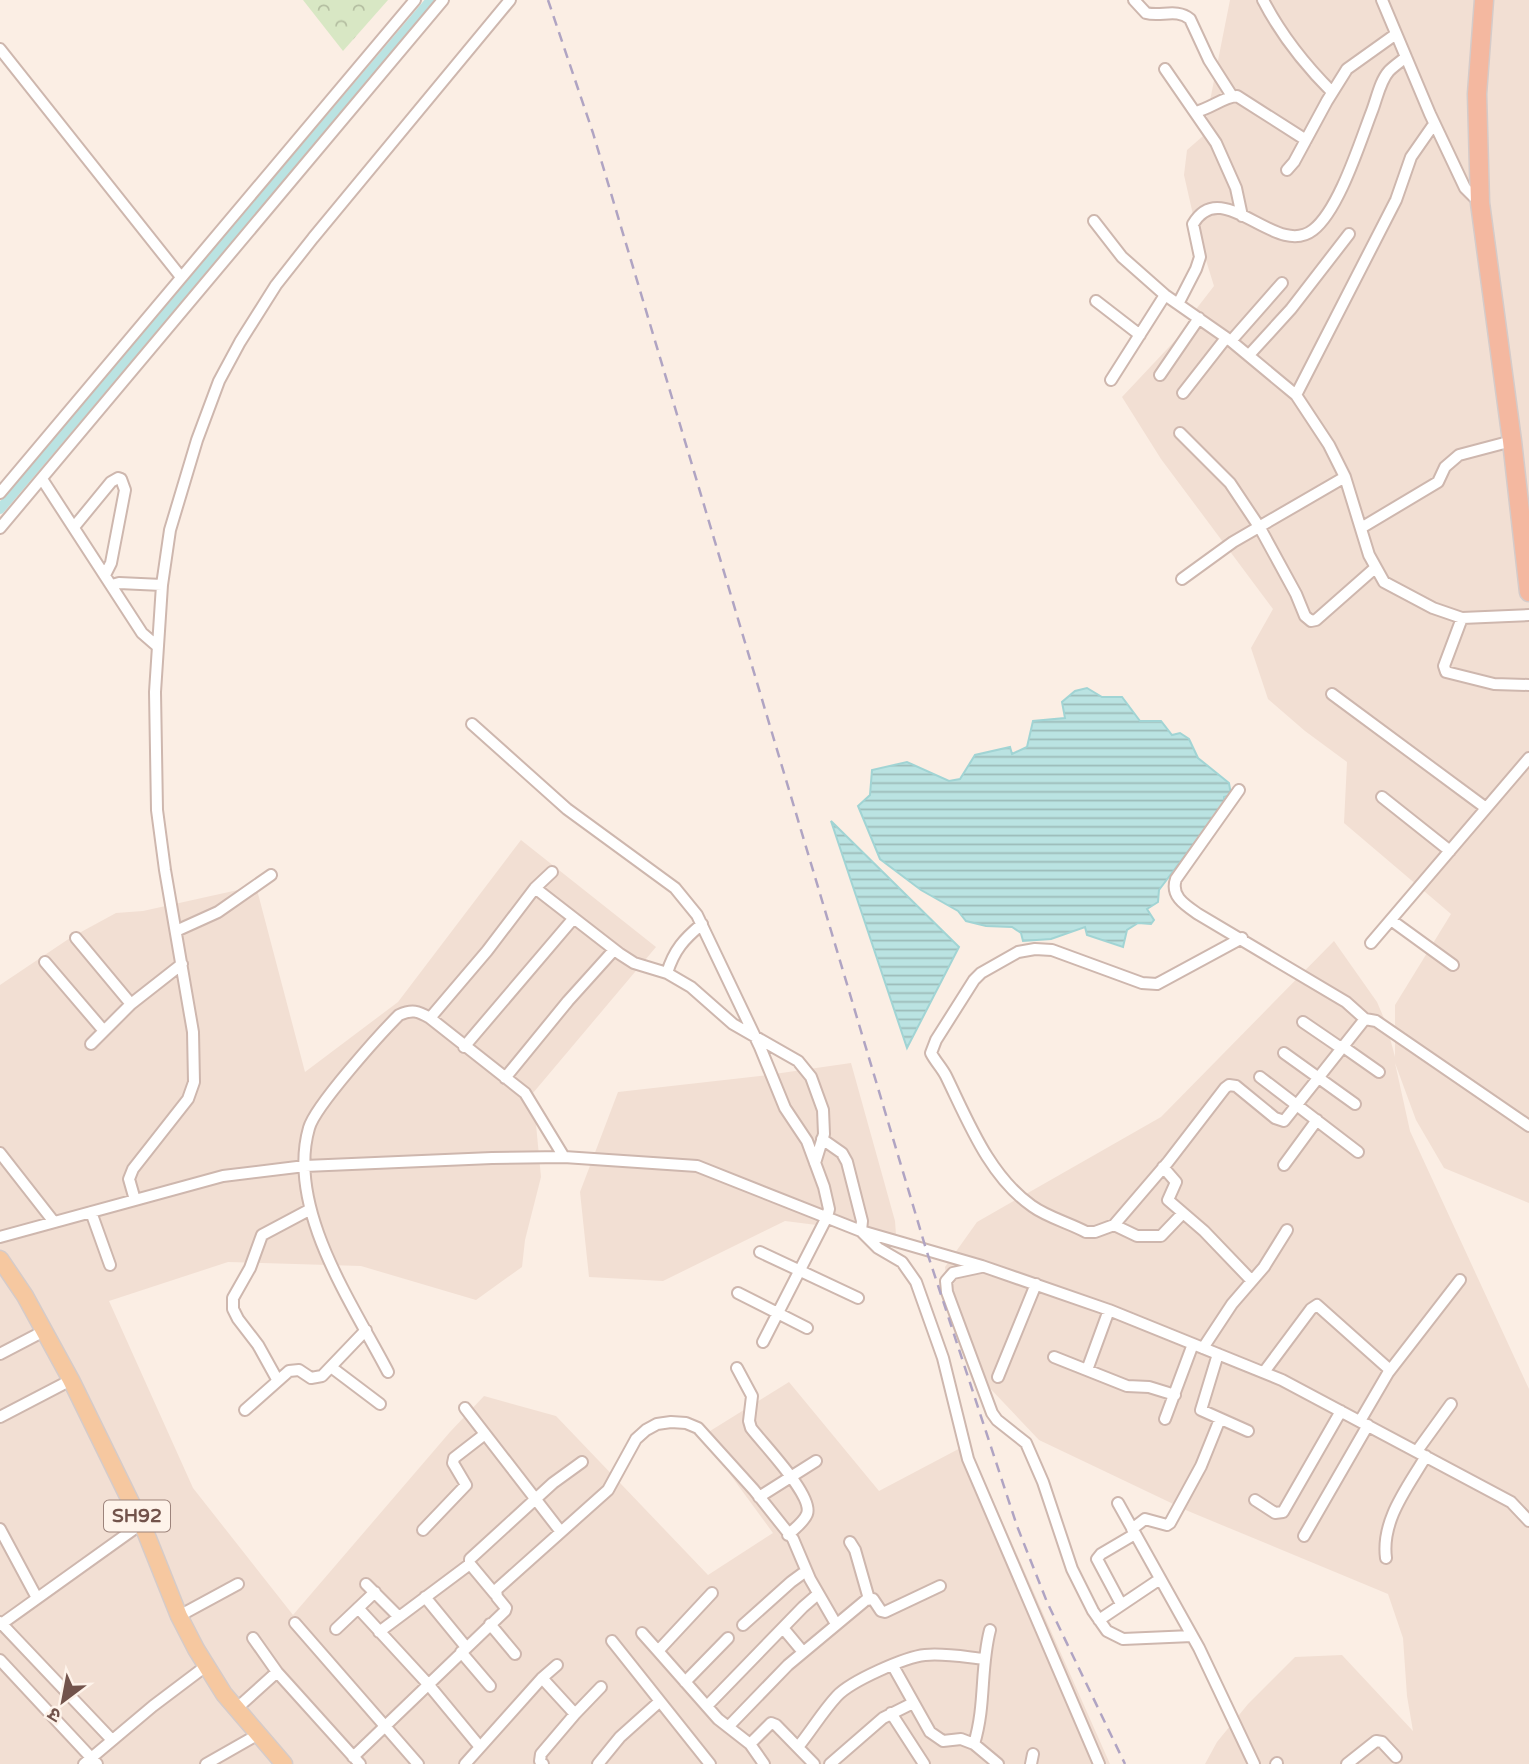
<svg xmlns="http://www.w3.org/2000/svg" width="1529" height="1764" viewBox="0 0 1529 1764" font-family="'Varela Round','Noto Sans Devanagari',sans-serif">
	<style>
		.residential { fill: #f2dfd3 }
		.forest { fill: url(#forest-crowns) }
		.water { fill: url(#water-rules); stroke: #a1d4d4; stroke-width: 2 }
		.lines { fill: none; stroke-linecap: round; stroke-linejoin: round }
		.canal { stroke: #bae3e2; stroke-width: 10 }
		.minor-casing { stroke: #ceb7ae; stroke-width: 14 }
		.primary-casing { stroke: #d5cbc9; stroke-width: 19 }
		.trunk-casing { stroke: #d5cbc9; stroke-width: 21 }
		.minor { stroke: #fff; stroke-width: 10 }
		.primary { stroke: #f6c8a0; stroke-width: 16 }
		.trunk { stroke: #f4b8a0; stroke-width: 18 }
		.rail { stroke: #b0a4c3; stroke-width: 2.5; stroke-dasharray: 10 7; stroke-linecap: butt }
		.labels { text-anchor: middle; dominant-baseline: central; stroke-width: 6; stroke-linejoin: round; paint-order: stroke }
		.shield { fill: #fef3ea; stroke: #9c837b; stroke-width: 2 }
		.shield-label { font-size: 19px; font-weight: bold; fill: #72534b }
	</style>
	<defs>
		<pattern id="forest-crowns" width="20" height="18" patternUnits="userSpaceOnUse" patternTransform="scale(1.75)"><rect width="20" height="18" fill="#d8e7c4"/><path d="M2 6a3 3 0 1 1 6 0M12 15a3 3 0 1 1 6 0" fill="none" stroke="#b4bea1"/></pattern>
		<pattern id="water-rules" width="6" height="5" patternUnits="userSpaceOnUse" patternTransform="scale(1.75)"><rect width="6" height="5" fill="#bae3e2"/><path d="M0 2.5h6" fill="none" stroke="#9cbbb9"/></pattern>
	</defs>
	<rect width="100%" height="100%" fill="#fbeee4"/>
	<path class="residential" d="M1230,0H1529V1203L1444,1168L1416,1120L1395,1063L1410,1131L1529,1389V1764H1205L1217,1742L1248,1704L1295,1657L1342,1655L1413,1731L1407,1696L1403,1638L1388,1594L1188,1511L1039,1440L985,1383L953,1323L945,1267L977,1222L1161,1117L1334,941L1377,1002L1386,1023L1395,1057V1005L1451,914L1344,823L1347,762L1305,731L1268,699L1251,648L1273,609L1161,459L1122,397L1185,330L1190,317L1214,286L1196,228L1184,175L1187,150L1203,136Z
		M521,840L656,947L533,1093L541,1177L525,1240L522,1267L476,1300L361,1266L228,1262L109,1301L193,1488L293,1615L450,1432L484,1396L556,1416L708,1575L773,1533L702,1436L789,1382L879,1491L968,1444L1110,1764H0V985L70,938L116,913L143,911L256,886L305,1072L398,1002Z
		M851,1063L895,1221L896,1235L785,1221L663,1281L589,1277L580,1192L618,1092L760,1076Z"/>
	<path class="forest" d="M303,0H388L343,51Z"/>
	<path class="water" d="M1087,688L1102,697H1122L1140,721H1161L1172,735L1180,733L1189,739L1198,758L1229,783L1231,795L1224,797V801L1217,813L1159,890L1158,902L1147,909L1154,920L1151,924L1138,923L1127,930L1123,947L1087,935L1085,927L1051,939L1023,941L1021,933L1012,927L986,926L966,921L958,911L921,890L880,859L858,806L870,795L872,770L907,762L949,781L960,779L975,755L1010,747L1012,754L1027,747L1033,721L1065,718L1062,702L1075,691Z
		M831,821L959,947L907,1048Z"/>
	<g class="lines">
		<path class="canal" d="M0,509L431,0"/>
		<defs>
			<path id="minor" d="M1134,0L1146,13C1161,17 1177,8 1190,19L1209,60L1232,96
				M1263,0C1280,33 1306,66 1332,92
				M1382,0L1430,114L1465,188L1480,203
				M0,49L181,277
				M1165,69L1216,143L1236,188L1242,216
				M1195,112C1210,109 1223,97 1237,96L1306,140
				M1287,170L1294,162L1327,101L1347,69L1396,34
				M1094,221L1122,257L1165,295L1231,341L1296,395L1329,445L1345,477L1369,555L1384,582L1433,608L1462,618L1529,615
				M1096,301L1140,335
				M1178,304L1196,269L1200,257L1193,224C1222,174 1276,259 1313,230C1339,210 1360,142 1372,111C1377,98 1380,81 1389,71C1394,66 1400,62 1406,57
				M1231,341L1282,283
				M1249,355L1291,309L1349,234
				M1160,375L1199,318
				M1111,380L1165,295
				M1183,393L1226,338
				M1296,395L1396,200L1411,157L1434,124
				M1180,433L1230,483L1260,528L1296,594L1305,616L1311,621L1316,620L1375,568
				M42,479L142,633L157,646
				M0,493L415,0
				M74,527L111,482L118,478L121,479L125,490L111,563L105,575
				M0,528L443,0
				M1361,528L1438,482L1445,467L1459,455L1512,441
				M1182,579L1233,542L1345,477
				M112,585L119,583L162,585
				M1462,618L1444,666L1446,672L1494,684L1529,685
				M1332,694L1486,808
				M472,724L567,809L675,888L697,915L760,1047L785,1108L807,1141L824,1187L829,1209L827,1217L763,1342
				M1239,790L1176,879C1170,896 1185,905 1198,914L1346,1002L1365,1019
				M1382,797L1450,851
				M535,888L620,954L634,963L667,973L691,987L733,1024L798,1061L811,1077L823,1110L824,1134L815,1163
				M1391,920L1453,965
				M176,931L218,912L271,875
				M76,938L131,1004
				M1242,938L1157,984L1142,983L1052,950L1035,949L1018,952L981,973L974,980L936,1040L931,1053C935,1061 942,1068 946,1076C968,1121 989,1176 1032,1206C1047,1217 1069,1223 1086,1232H1095L1114,1225L1168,1162L1225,1088L1229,1085L1236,1086L1275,1118L1284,1121L1365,1019L1376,1021L1529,1126
				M1371,943L1529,758
				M45,962L104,1031
				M667,973C674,950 684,939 702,924
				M430,1018L487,951L535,888L552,872
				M1303,1022L1341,1048
				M91,1044L131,1004L182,964
				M1342,1046L1379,1072
				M464,1047L573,919
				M1284,1053L1355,1104
				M1260,1077L1358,1152
				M505,1078L568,1001L614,950
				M822,1139L842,1153L847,1162L862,1221L861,1231L878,1248L902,1262L916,1282L943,1358L968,1459L1099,1764
				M0,1153L54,1222
				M1284,1165L1317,1120
				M1163,1167L1176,1182L1168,1200L1204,1231L1252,1281
				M135,1200L129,1179L133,1169L188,1099L194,1082L193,1032L165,870L157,810L155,692L162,585L170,530L197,440L219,381L240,342L276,285L313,238L510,0
				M91,1212L110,1265
				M1114,1225L1137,1236H1161L1183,1213
				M0,1237L223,1176L305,1166L492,1158L564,1157L697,1166L861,1231L982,1266L1109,1310L1282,1380L1511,1502L1529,1521
				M760,1252L858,1298
				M981,1267L953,1273L946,1281L947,1292L992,1413L997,1420L1026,1443L1043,1482L1072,1569L1093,1611L1107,1631L1123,1639L1192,1636
				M738,1293L807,1328
				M1203,1348L1232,1304L1264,1267L1287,1230
				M0,1354L44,1331
				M1218,1354L1201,1410L1248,1431
				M1054,1357L1127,1386L1149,1387L1175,1395
				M331,1367L380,1404
				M737,1368L752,1396L749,1421L751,1428C763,1444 814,1496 807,1514C804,1522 794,1529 788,1535
				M1087,1370L1109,1310
				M388,1372C352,1303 286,1208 309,1128C315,1106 381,1033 399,1015C412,1009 418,1011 430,1018L525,1093L564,1157
				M1264,1372L1311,1309L1317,1305L1390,1370
				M998,1377L1036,1284
				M278,1381L258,1345L238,1319L233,1309V1298L250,1268L262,1235L309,1210
				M465,1408L561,1532
				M245,1410L289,1371L299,1370L311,1378L322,1376L366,1330
				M0,1417L71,1380
				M1165,1419L1193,1344
				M1360,1421L1388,1373L1460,1280
				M1417,1451L1451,1404
				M759,1497L816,1461
				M1255,1500L1275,1513L1283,1512L1341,1411
				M1118,1503L1199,1648L1254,1764
				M0,1529L37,1598
				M1132,1529L1145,1519L1167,1525L1170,1523L1201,1466L1220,1419
				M423,1530L466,1485L453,1463L454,1458L485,1434
				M1304,1536L1368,1425
				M850,1542L855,1550L869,1599
				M1386,1558C1381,1520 1408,1487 1426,1456
				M366,1584L398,1616
				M712,1593L658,1651L718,1719L750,1744L764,1764
				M495,1594L470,1564V1559L553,1483L582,1462
				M425,1597L466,1647
				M1121,1604L1097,1559L1101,1554L1135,1534
				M358,1608L428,1684L480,1747
				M179,1616L238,1584
				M1099,1620L1160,1579
				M0,1622L112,1740
				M295,1623L418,1764
				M490,1624L515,1654
				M0,1625L141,1524
				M743,1625L791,1582L806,1571
				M783,1628L803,1652
				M336,1629L375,1592
				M379,1632L470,1564
				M642,1633L658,1651
				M253,1638L277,1672
				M612,1641L710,1764
				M461,1652L490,1686
				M0,1660L97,1764
				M893,1666L930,1732L943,1741L961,1739L974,1744L998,1764
				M542,1678L575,1714L541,1754L540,1761L543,1764
				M685,1682L728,1638
				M707,1706L803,1607L818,1594
				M236,1709L277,1672L360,1764
				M891,1713L924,1764
				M575,1714L601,1687
				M728,1727L788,1665L866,1600L873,1599L881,1611L885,1612L940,1586
				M750,1744L771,1723L776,1725L814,1764
				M974,1744C986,1705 980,1668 990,1630
				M798,1747C811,1731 823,1711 837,1696C851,1681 905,1657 925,1655C944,1653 965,1657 984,1659
				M353,1757L505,1611L506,1608L497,1597L496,1590L608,1490L636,1439L646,1430L657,1424L671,1422L686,1423L698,1428L754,1490L793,1539L810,1579L836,1624
				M84,1764L153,1706L206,1666
				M206,1764L257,1735
				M465,1764L542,1678L557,1665
				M598,1764L620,1737L659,1702
				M830,1764L883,1718L913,1703
				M1031,1764L1033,1754
				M1276,1764L1277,1763
				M1347,1764L1376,1741L1382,1742L1396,1757"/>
			<path id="primary" d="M0,1259L25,1296L71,1380L145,1531L179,1616L196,1649L224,1694L284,1764"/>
			<path id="trunk" d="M1484,0L1477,94L1480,203L1512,441L1529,592"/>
		</defs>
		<use href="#minor" class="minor-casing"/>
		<use href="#primary" class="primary-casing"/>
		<use href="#trunk" class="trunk-casing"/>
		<use href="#minor" class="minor"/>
		<use href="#primary" class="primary"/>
		<use href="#trunk" class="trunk"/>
		<path class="rail" d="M548,0L593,133L926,1249L1017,1526L1047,1602L1125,1764"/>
	</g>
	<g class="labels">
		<rect class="shield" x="104" y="1500.5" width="66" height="31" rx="5"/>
		<g class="shield-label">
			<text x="137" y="1516">SH92</text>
		</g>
	</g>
	<g transform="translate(63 1701) rotate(212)" stroke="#fef3ea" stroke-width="5" paint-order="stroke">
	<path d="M0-5L12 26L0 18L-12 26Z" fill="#72534b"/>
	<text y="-10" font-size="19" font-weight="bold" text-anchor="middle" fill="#72534b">उ</text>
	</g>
</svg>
